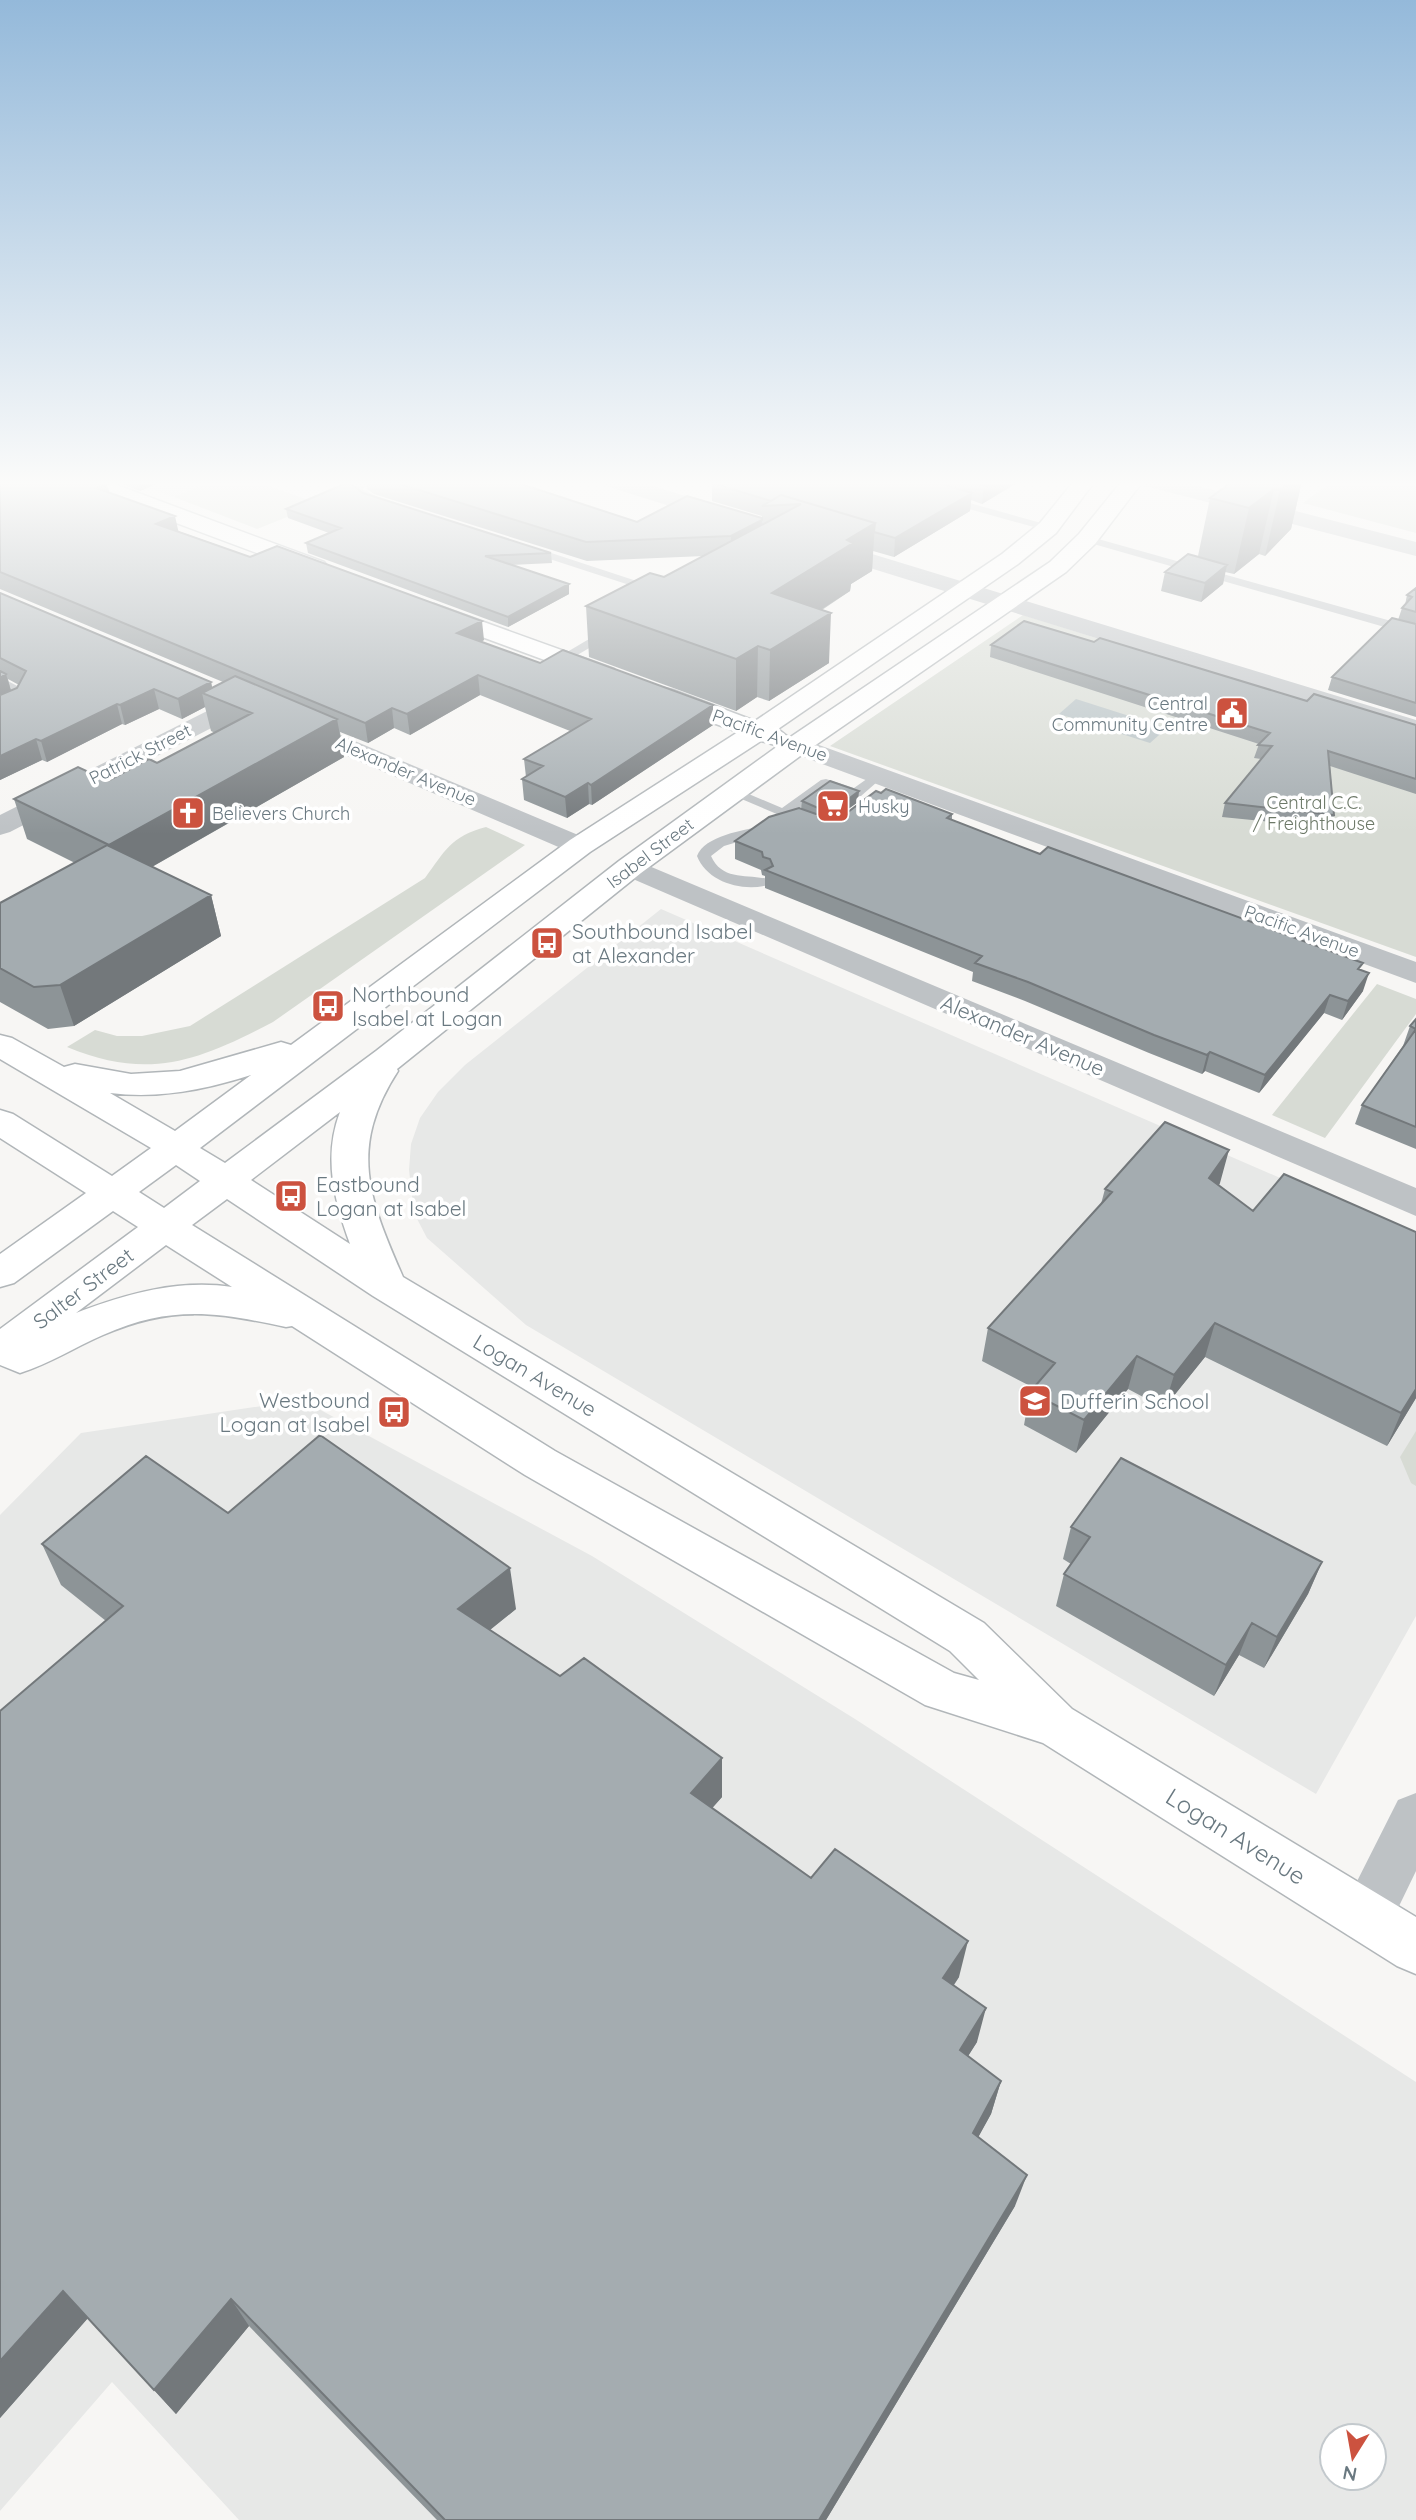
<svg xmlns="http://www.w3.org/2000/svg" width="1416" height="2520" viewBox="0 0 1416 2520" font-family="Quicksand,sans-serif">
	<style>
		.built { fill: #e7e8e7; fill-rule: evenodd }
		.green { fill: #d7dbd4 }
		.water { fill: #b6c1c4 }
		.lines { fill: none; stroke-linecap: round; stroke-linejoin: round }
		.secondary-casing { stroke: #b1b6b9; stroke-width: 3 }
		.lane { fill: #bec2c5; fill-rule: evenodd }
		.street { fill: #bec2c5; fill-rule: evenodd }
		.secondary { fill: #fff; fill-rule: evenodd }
		.wall { fill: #8d9497; fill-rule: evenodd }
		.shaded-wall { fill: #73787b }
		.building { fill: #a4acb0; stroke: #73787b; stroke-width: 2 }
		.labels { text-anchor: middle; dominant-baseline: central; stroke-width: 7; stroke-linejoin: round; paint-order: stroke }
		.far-poi-label { font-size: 18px; fill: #6a7981; stroke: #fff; text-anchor: start }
		.far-street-label { font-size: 18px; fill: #6a7981; stroke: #fff }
		.far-park-label { font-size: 18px; fill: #6d7968; stroke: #fff }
		.poi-label { font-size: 21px; fill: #6a7981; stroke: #fff; text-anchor: start }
		.street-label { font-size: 21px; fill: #6a7981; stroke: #fff }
		.near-street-label { font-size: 24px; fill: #6a7981; stroke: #fff }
	</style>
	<rect width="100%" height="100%" fill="#f7f6f4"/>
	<path class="built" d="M130,481H212L174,497Z
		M661,909L1416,1237V1616L1316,1794L526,1325L427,1238L414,1213L409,1170L411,1144L420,1118L438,1092L465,1065Z
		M302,1400L592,1556L855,1719L1416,2082V2520H239L112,2382L0,2511V1515L81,1433ZM1332,2436H1374V2478H1332Z"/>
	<path class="green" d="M212,481H254L320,504L257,529L174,497Z
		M1333,481H1416V533L1303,503Z
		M1023,615L1416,738V957L830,746Z
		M486,827L525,845L273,1022C198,1061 149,1081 67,1047L95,1030L117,1036H142L190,1026L425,878C445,851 451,836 486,827Z
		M1377,984L1416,999V1014L1325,1138L1272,1115Z
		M1416,1431V1486L1411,1483L1400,1457Z"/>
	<path class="water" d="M1076,699L1167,728L1150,743L1059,714Z"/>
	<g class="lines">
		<defs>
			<path id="secondary" d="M75,481H106L324,562L328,567L324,572H308L77,486Z
				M1074,481H1095L1056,533L1018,564L778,729L788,737L786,740L1050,562L1079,534L1122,481H1143L1095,544L1066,572L807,751L641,873L397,1069L398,1071C348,1148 369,1199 403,1277L984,1623L1072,1709L1416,1917V1974L1397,1966L1043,1743L925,1705L525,1475L292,1326L286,1327C215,1312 171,1305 103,1335C75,1347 49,1364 20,1373L0,1365V1329L138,1227L113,1211L14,1283L0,1287V1254L86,1193L0,1138V1110L13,1114L112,1176L151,1148L0,1059V1035L12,1038L64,1067L75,1064L131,1074L180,1071L281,1042L291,1045L570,840L738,732L655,702L651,696L655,690L664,688L673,690L755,721L1002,554L1040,523ZM761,741L775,745L782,743L619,861L376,1051L225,1163L200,1148L590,852ZM251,1075L175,1131L110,1093C159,1099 204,1090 251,1075ZM340,1112C323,1157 334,1200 350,1244L251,1180ZM176,1165L200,1181L164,1208L139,1192ZM227,1199L373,1296L950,1651L979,1680L954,1673L555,1451L192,1225ZM166,1245L232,1287C178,1279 126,1294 76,1313Z
				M434,604L614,669L618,674L614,679L605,682L596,679L425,616L422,611L425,606Z"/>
		</defs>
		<use href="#secondary" class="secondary-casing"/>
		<path class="lane" d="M358,481H370L362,489L382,499V503L357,496L351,489Z
			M948,497L1052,526L1054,528L1048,531L944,502V498Z
			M1083,537H1091L1416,628V636L1083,541Z
			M522,546H530L664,590L654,593L522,550Z
			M611,626L615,627V633L567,661H559L557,658Z
			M0,677L29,692L22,706L0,715V706L12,700L16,693L0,686Z
			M878,771L885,775L861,796L856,797L828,788L794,812L812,822L810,825L805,826L725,792L732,788L737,789L782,808L821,780L826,779L854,788Z
			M766,825L773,829L771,832L724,846L711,856C722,881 747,874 768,879L771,882L768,885C742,892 707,882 697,856C705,835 746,830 766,825Z"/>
		<path class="street" d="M604,481H637L737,512L740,517L737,522H721L606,486Z
			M1143,481H1179L1416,542V556L1145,486Z
			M823,539L1416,720V737L815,551L812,546L815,541Z
			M243,693L252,695L256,701L252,707L10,832L0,835V815Z
			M293,715L590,840L595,846L590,852L580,855L570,852L284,729L280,723L284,717Z
			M797,737L1416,962V983L787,751L783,745L787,739Z
			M630,858L1416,1188V1216L619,873L615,867L619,861Z
			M1416,1793V1871L1385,1935L1366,1943L1347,1935L1339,1917L1398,1800Z"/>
		<use href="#secondary" class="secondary"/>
	</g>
	<path class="wall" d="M0,481L110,493L178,531L484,640L481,642L540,663L713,705V725L592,805L589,804L567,818L524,800L522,779L526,777L524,759L570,731L480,695L410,735L394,728L368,743L340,732L344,757L152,867L211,895L221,936L74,1026L48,1029L0,1002V903L75,863L27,839L14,799L108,781L157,763L215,733L211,731L205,707L182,719L159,709L125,725L122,724L47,762L42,760L0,780V593L211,682L212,688L223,682L0,589ZM8,679L19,685L17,688L11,691Z
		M114,481H163L140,491Z
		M329,481H355L352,485L363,493L551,553L552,563L511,565L569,584V594L508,627L308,553L306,543L329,533L288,518L286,509L342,485Z
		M366,481H512L637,522L762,518V516L712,501V484L702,481H1020L982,504L971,500L970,511L894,557L873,551L872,571L851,584L850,591L822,610L829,663L769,701L757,697L736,711L589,657L586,606L664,577L704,556L587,561L374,494L367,489Z
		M1217,481H1302L1291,529L1265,556L1259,554L1234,574L1225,572L1223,584L1201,602L1161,591L1165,572L1198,556L1210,498L1229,484Z
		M1416,588V717L1328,690L1332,677L1398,620L1402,608L1405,605L1407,595Z
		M1094,642L1307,701L1416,725V794L1330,766L1334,815L1330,828L1222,817L1225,803L1261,759L1254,758L1259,744L990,657L991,645Z
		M802,801L858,802L840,815L952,814V820L1040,854L1361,970L1363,991L1342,1020L1324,1013L1259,1093L1205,1071L1202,1074L1149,1053L1025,1001L972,981L973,972L765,888V876L762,875L761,870L735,859V841L801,809Z
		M1416,1019V1149L1355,1124L1362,1105L1403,1046L1410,1026Z
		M1220,1183L1219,1185L1416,1398L1387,1446L1205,1357L1164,1408L1128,1389L1076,1453L1024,1425L1030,1392L1034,1388L982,1361L988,1328L1101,1204L1105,1189Z
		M228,1513L516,1609L490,1630L560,1676L722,1758V1797L712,1808L811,1878L959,1977L954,1985L977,2042L968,2056L1001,2081L991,2114L978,2137L1015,2206L826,2520H437L249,2326L176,2414L88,2318L0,2418V1711L106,1621L61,1585L42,1544Z
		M1071,1527L1322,1562L1308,1594L1264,1668L1239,1655L1214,1696L1056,1606L1064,1574L1071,1564L1063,1559Z"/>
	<path class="shaded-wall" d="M138,481H163L140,491Z
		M991,481H1020L982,504L984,486Z
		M1276,481H1302L1291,529L1265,556L1280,490Z
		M107,484L112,502L96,488Z
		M1274,489L1259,554L1234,574L1249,508Z
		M972,493L970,511L894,557L895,538Z
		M175,516L179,534L156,524Z
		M762,520L761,538L731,554V536Z
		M875,523L872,571L851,584L850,591L770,642L772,593L847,540Z
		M1227,565L1223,584L1201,602L1205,583Z
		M569,584V594L508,627V617Z
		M831,613L829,663L769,701L770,650Z
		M482,621L484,640L459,653L457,633Z
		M758,646L757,697L736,711V659Z
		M6,674L12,694L0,703V678Z
		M478,675L480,695L410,735L407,714Z
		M211,682L214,697L202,693L205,707L182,719L178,699Z
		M154,689L159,709L125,725L120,705Z
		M117,704L122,724L47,762L41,741Z
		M713,705V725L592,805L591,785Z
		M392,708L394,728L368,743L365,723Z
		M337,719L344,757L120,885L109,845Z
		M36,739L42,760L0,780V756Z
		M588,783L589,804L567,818L565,797Z
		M859,791L858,802L834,819L835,809Z
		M211,895L221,936L74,1026L60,985Z
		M1369,973L1363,991L1342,1020L1348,1001Z
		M1330,995L1324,1013L1259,1093L1265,1075Z
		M1210,1052L1205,1071L1202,1074L1207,1055Z
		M1229,1150L1220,1183L1199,1211L1209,1178Z
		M1215,1323L1205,1357L1164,1408L1174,1375Z
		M1137,1356L1128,1389L1076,1453L1084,1420Z
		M1416,1389V1398L1387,1446L1401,1413Z
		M1322,1562L1308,1594L1264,1668L1277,1637Z
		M510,1568L516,1609L466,1649L458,1609Z
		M1252,1623L1239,1655L1214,1696L1226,1665Z
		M722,1758V1797L692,1831L691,1793Z
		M968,1941L959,1977L935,2012L943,1978Z
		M986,2008L977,2042L951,2083L960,2050Z
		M1001,2081L991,2114L963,2165L973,2133Z
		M1027,2175L1015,2206L826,2520H819Z
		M63,2291L88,2318L0,2418V2361Z
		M231,2299L249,2326L176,2414L154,2390Z"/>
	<path class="building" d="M0,481H101L107,484L96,488L175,516L156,524L250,557L277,546L482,621L457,633L540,663L563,650L713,705L591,785L588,783L565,797L522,779L543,766L524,759L591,719L478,675L407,714L392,708L365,723L0,572Z
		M390,481H512L637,522L687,496L762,518V520L731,536L586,542Z
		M715,481H933L972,493L895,538L874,532L875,523L781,495L771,501L712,483Z
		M970,481H991L984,486Z
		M1233,481H1289L1280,490L1274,489L1249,508L1210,498Z
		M349,482L363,493L551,553L485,556L569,584L508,617L306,543L341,528L286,509Z
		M781,495L875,523L847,540L853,543L772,593L831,613L770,650L758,646L736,659L586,606L650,573L664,577L801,504L762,506Z
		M1188,554L1227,565L1205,583L1165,572Z
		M1416,588V612L1402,608L1412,597L1407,595Z
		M0,593L211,682L178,699L154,689L120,705L117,704L41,741L36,739L0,756V695L17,688L26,671L0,658Z
		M1392,618L1416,624V703L1332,677Z
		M1024,621L1094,642L1100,638L1307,701L1314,694L1416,725V779L1328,751L1334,815L1225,803L1272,746L1258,745L1270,733L991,645Z
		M0,671L6,674L0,678Z
		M235,676L337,719L109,845L14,799L78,767L108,781L149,759L157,763L252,713L202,693Z
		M830,781L859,791L835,809L818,808L802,801Z
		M886,789L952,814L947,818L1040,854L1048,847L1363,963L1358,969L1369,973L1348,1001L1330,995L1265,1075L1210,1052L1207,1055L1154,1035L1028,982L975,963L982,956L765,870L773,866L770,859L763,857L762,852L735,841L769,817L799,808L816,814L844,815L876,791L881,793Z
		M107,845L211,895L60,985L34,987L0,968V903Z
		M1416,1019V1127L1362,1105L1416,1029L1410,1026Z
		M1165,1122L1229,1150L1209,1178L1253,1211L1284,1174L1416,1232V1389L1401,1413L1215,1323L1174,1375L1137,1356L1084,1420L1030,1392L1055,1363L988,1328L1112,1192L1105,1189Z
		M320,1435L510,1568L458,1609L560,1676L584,1658L722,1758L691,1793L811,1878L835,1849L968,1941L943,1978L986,2008L960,2050L1001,2081L973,2133L1027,2175L819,2520H445L231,2299L154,2390L63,2291L0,2361V1711L123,1606L42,1544L146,1456L228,1513Z
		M1121,1458L1322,1562L1277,1637L1252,1623L1226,1665L1064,1574L1090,1537L1071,1527Z"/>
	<linearGradient id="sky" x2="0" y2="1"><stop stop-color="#94b9da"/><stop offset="0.58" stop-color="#fbfbfa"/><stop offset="1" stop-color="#fbfbfa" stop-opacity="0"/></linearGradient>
	<rect width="1416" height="834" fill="url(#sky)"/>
	<defs>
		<symbol id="civic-square" viewBox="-11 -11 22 22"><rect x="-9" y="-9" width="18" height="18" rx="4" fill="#cc523f" stroke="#fff"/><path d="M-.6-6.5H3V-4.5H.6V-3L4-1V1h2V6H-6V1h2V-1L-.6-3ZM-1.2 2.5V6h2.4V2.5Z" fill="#fff"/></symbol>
		<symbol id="supermarket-square" viewBox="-11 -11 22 22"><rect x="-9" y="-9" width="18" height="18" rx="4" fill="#cc523f" stroke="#fff"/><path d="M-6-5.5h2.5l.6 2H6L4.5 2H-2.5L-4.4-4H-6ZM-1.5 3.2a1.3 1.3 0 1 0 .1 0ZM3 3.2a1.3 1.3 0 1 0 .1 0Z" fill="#fff"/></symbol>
		<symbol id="church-square" viewBox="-11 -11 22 22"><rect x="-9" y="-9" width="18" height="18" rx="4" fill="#cc523f" stroke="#fff"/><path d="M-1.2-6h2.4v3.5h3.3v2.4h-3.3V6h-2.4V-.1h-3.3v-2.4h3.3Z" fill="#fff"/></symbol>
		<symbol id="bus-square" viewBox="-11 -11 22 22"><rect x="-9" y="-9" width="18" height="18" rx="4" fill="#cc523f" stroke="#fff"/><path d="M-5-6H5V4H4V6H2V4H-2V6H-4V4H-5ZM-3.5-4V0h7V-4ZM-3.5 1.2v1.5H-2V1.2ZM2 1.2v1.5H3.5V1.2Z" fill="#fff"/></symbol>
		<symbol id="school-square" viewBox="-11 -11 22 22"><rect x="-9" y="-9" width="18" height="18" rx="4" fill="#cc523f" stroke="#fff"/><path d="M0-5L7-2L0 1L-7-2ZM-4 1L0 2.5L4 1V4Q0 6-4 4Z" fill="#fff"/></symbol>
	</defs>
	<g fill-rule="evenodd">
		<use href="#civic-square" x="1213" y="694" width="38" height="38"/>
		<use href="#supermarket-square" x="814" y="787" width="38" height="38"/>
		<use href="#church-square" x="169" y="794" width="38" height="38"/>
		<use href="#bus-square" x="528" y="924" width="38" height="38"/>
		<use href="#bus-square" x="309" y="987" width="38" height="38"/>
		<use href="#bus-square" x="272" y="1177" width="38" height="38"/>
		<use href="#school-square" x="1016" y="1382" width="38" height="38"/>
		<use href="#bus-square" x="375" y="1393" width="38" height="38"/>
	</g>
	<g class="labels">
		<g class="far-poi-label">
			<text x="1208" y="703" text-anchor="end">Central<tspan x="1208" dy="21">Community Centre</tspan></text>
			<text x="858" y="806">Husky</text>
			<text x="212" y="813">Believers Church</text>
		</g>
		<g class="far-street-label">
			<text transform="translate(770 735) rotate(20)">Pacific Avenue</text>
			<text transform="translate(140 754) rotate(-27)">Patrick Street</text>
			<text transform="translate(406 771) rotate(23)">Alexander Avenue</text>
			<text transform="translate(650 853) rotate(-37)">Isabel Street</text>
			<text transform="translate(1302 931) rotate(20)">Pacific Avenue</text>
		</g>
		<g class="far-park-label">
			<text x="1314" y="802">Central C.C.<tspan x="1314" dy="21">/ Freighthouse</tspan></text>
		</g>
		<g class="poi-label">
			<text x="572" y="931">Southbound Isabel<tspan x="572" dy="24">at Alexander</tspan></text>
			<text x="352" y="994">Northbound<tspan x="352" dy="24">Isabel at Logan</tspan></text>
			<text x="316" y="1184">Eastbound<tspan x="316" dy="24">Logan at Isabel</tspan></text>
			<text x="370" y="1400" text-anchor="end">Westbound<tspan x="370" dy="24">Logan at Isabel</tspan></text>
			<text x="1060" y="1401">Dufferin School</text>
		</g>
		<g class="street-label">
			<text transform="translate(1023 1035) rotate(23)">Alexander Avenue</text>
			<text transform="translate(83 1288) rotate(-37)">Salter Street</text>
			<text transform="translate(535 1375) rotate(31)">Logan Avenue</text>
		</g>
		<g class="near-street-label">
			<text transform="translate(1236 1836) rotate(32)">Logan Avenue</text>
		</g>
	</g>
	<g transform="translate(1353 2457) rotate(191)"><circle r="33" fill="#ffffff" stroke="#c3c9cd" stroke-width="2"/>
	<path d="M0-5L12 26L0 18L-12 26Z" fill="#cc523f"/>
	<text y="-10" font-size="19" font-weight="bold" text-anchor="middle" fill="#6a7981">N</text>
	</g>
</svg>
